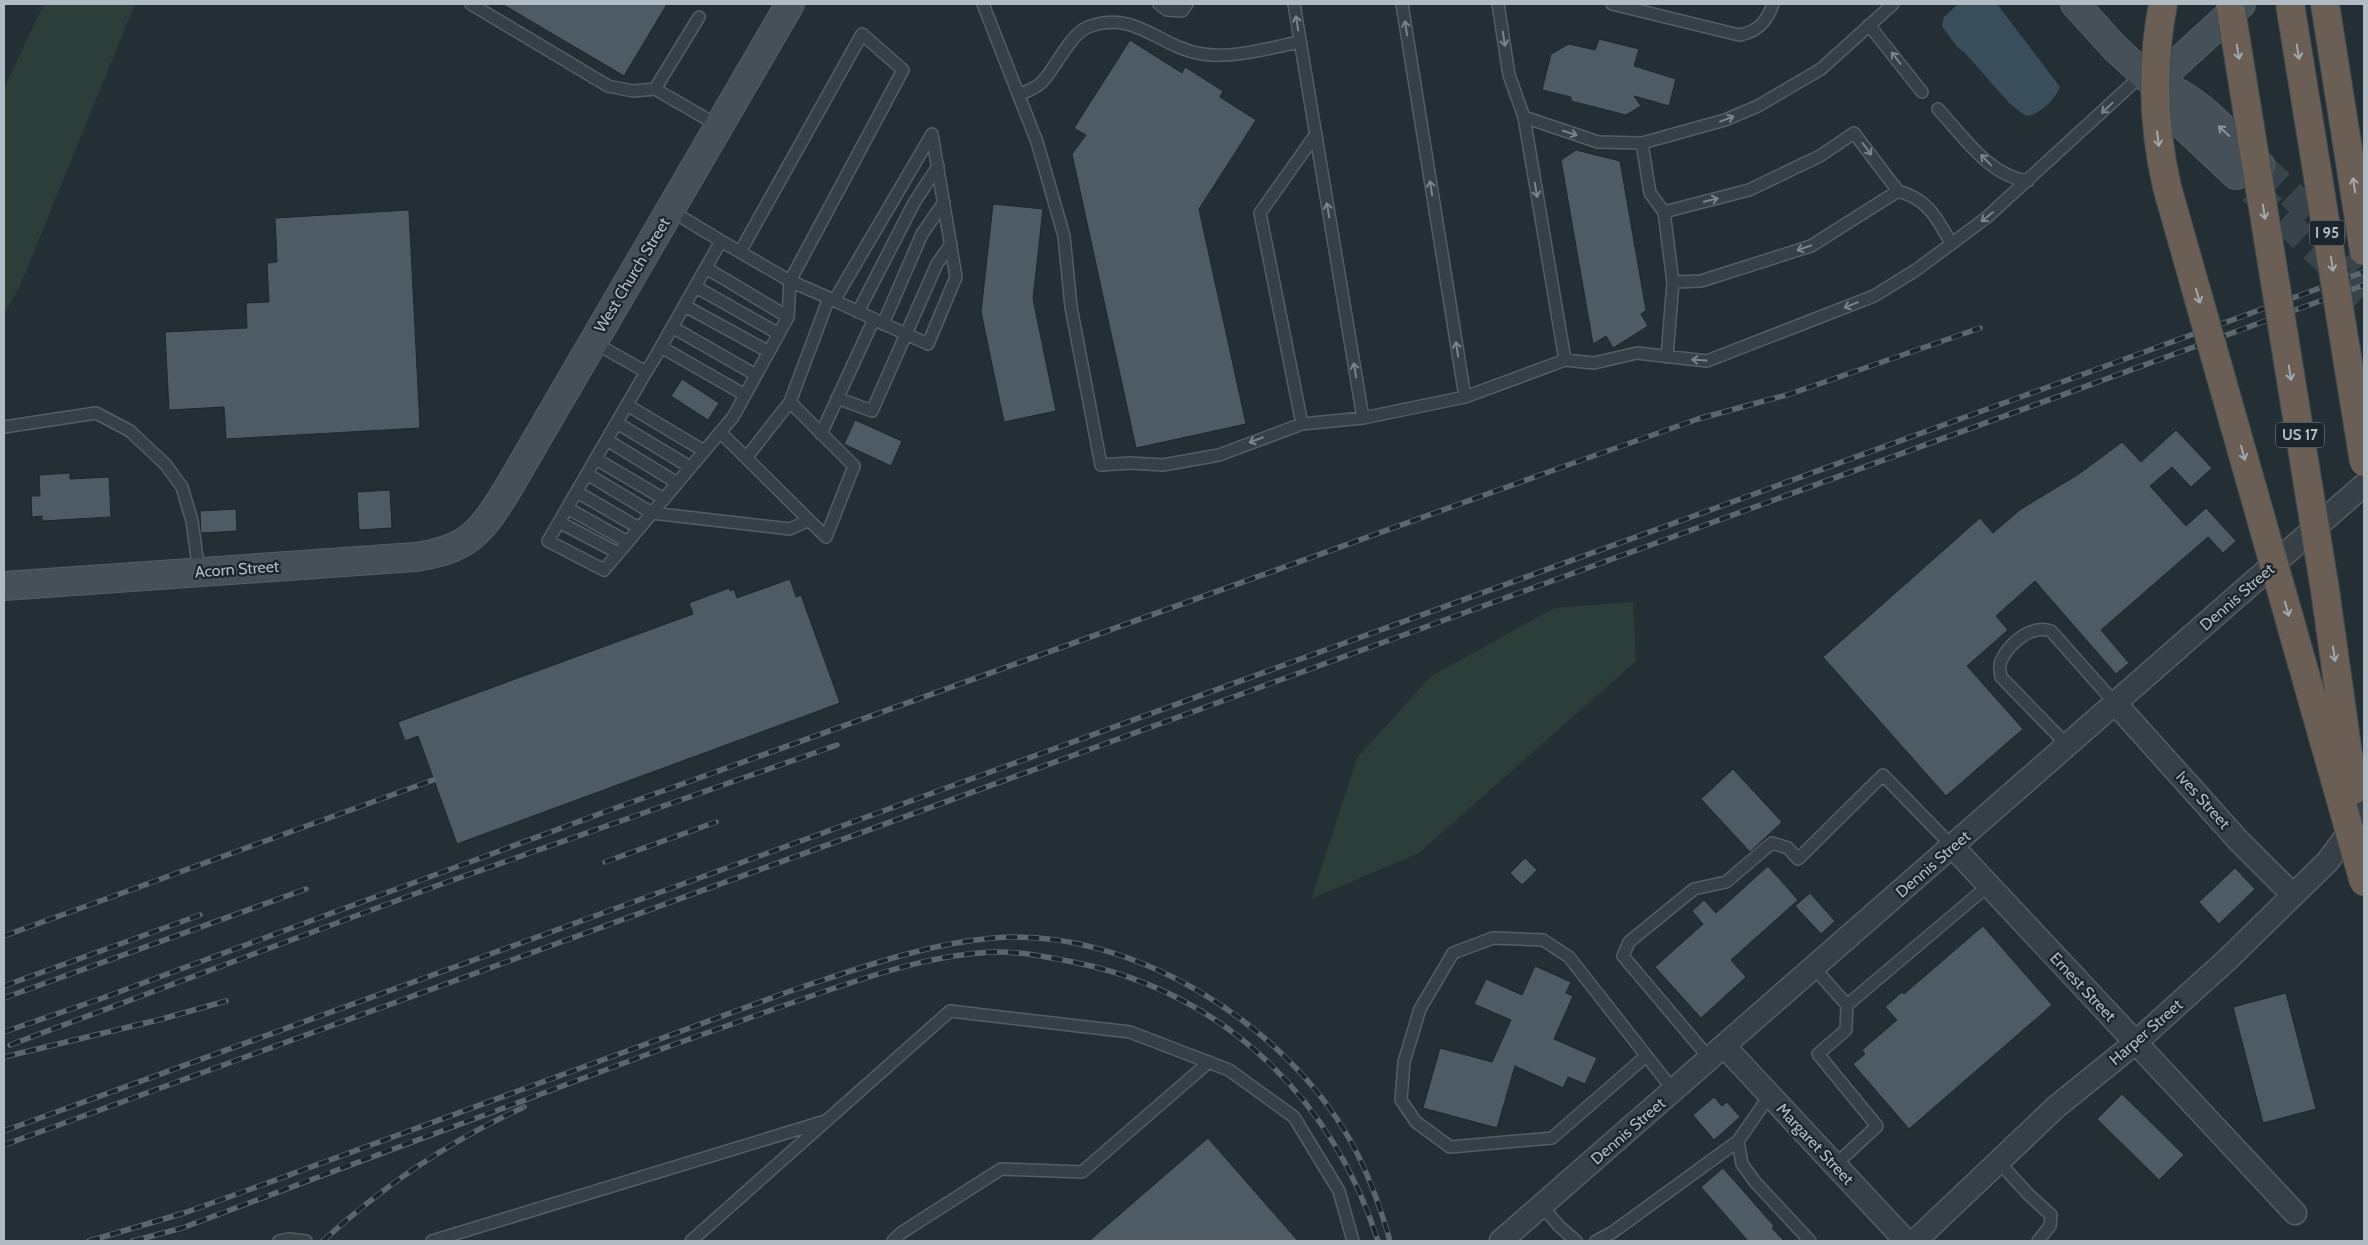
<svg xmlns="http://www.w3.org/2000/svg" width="2368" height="1245" viewBox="0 0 2368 1245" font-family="Cabin,sans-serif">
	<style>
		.green { fill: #2b3e39 }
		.water { fill: #394d5b }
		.building { fill: #4f5b64; stroke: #1e272d }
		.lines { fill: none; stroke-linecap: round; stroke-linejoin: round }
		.secondary-tunnel { stroke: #38444a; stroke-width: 28; stroke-dasharray: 28 14; stroke-linecap: butt }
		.lane-casing { stroke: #545e64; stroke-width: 14 }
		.street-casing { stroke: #545e64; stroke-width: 25 }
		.secondary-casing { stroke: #545e64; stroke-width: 30 }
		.highway-casing { stroke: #414b51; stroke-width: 30 }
		.lane { stroke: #364046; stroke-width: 11 }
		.street { stroke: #364046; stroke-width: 22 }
		.secondary { stroke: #455059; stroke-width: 28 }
		.highway { stroke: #6b5e54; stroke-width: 28 }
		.rail-casing { stroke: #5b676f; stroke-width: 5.5 }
		.rail { stroke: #1c252b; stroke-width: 4; stroke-dasharray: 11; stroke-linecap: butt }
		.highway-bridge-casing { stroke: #414b51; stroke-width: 30; stroke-linecap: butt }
		.highway-bridge { stroke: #6b5e54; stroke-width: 28 }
		.oneway { stroke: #7a848b }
		.oneway2 { stroke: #a3a8ad }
		.oneway3 { stroke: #8b969e }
		.labels { text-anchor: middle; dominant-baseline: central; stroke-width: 4.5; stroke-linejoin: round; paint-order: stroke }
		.shield { fill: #1c252b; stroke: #848e95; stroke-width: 1 }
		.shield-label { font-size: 15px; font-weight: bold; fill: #b1bbc3 }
		.street-label { font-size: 16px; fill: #b1bbc3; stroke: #1c252b }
	</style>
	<rect width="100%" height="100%" fill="#232f35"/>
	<path class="green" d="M44,4H135L20,286L4,315V88Z
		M1633,602L1636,661L1419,853L1311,899L1357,758L1430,677L1554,608Z"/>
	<path class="water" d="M1958,4H1997L2060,87C2055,100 2040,114 2026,116L2010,104L1965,53L1957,47L1942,26L1944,17Z"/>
	<path class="building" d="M502,4H667L624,76Z
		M1599,39L1639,49L1634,66L1676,79L1669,106L1634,96L1641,106L1626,115L1571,101V97L1542,90L1551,54L1569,44L1595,50Z
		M1130,40L1182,73L1185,67L1223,91L1220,97L1256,120L1199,209L1246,424L1136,448L1072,154L1086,135L1074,128Z
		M1576,150L1620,161L1646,310L1641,314L1648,326L1613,348L1606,336L1593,344L1561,160Z
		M993,204L1043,209L1033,299L1056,411L1004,422L981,312Z
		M409,210L420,428L226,439L224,407L169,410L165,332L247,328L246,303L269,302L267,263L277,262L275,218Z
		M682,379L719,403L708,420L671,396Z
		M855,420L902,441L891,466L844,444Z
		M2176,430L2212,468L2191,487L2172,467L2150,486L2186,526L2206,508L2236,541L2223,553L2208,537L2101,630L2129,663L2116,674L2035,581L1996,616L2008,630L1967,666L2023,729L1946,796L1823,657L1980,518L1993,533L2021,509L2079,474L2122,442L2141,462Z
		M70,473V479L109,477L111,517L42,521V516L32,517L31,496H40L39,475Z
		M390,490L392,528L359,530L357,492Z
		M236,509L237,531L201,533L200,511Z
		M790,579L796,597L801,595L840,703L457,844L418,736L405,741L398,722L693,614L689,603L729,588L730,591L734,589L737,598Z
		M1733,769L1782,822L1750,852L1701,799Z
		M1525,858L1537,870L1522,885L1510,873Z
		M1768,866L1798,900L1731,960L1746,977L1701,1018L1655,967L1703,924L1692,911L1704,900L1716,913Z
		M2235,868L2255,889L2219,924L2199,902Z
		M1810,893L1835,921L1821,934L1795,906Z
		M1983,926L2052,1005L1909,1129L1853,1064L1865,1054L1862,1050L1897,1020L1885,1007L1902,992L1904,994Z
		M1535,966L1571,982L1566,993L1573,996L1554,1039L1597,1058L1585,1084L1568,1077L1563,1088L1515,1066L1497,1128L1423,1108L1440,1048L1492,1062L1511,1020L1474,1004L1486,979L1522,995Z
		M2286,993L2316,1109L2263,1123L2233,1007Z
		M2122,1094L2184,1155L2159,1180L2097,1119Z
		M1714,1097L1722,1106L1727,1102L1740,1117L1714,1140L1693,1115Z
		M1208,1138L1298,1241H1089Z
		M1723,1168L1774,1226L1772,1228L1784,1241H1748L1701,1187Z"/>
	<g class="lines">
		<path class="secondary-tunnel" d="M2260,165L2364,263
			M2252,190L2364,296"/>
		<defs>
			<path id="lane" d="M471,4L608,86L633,91L655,89L719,126
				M983,4L1037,142L1064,236L1071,307L1101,465L1130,463L1163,465L1219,455L1302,424L1363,418L1465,397L1565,360L1594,363L1637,353L1707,361L1874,296L1916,270L1986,218L2143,74
				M1159,4L1167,10L1182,11L1187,4
				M1294,4L1363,418
				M1402,4L1465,397
				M1498,4L1509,75L1524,117L1565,360
				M1612,4L1739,35C1757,32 1767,22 1773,4
				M1869,25L1922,92
				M655,89L699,17
				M1019,95C1026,91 1037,88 1042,82C1055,69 1070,34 1088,27C1136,9 1158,47 1202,54C1234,59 1268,48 1300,42
				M1938,109C1963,136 1989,176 2028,181
				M1524,117L1598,142L1642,143L1725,120L1758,106L1821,69L1893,4
				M1642,143L1650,193L1664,212L1673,282L1667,357
				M1898,191C1929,200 1936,217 1951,243
				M1664,212L1749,190L1820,156L1854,133L1898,191L1811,246L1701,281L1673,282
				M706,268L788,317
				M696,287L779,334
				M834,301L932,134L956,277L928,344L873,319
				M685,306L769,352
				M858,312L914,203L938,166
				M883,324L922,234L944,202
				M672,327L756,375
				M593,342L646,372L653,361L721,241L670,210
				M661,347L745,395
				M646,372L548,541L604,570L733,417L788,317L790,281L721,241
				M837,398L872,411L937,264L951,244
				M627,405L704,451
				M617,423L690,467
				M1302,424L1260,213L1316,134
				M4,427L96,413L130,431L166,465L182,487L192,521L199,572
				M720,432L826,537L854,466L790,402L829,298L790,281L903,70L862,34L740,252
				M821,434L874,319L829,298
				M607,440L677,483
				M746,458L790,402
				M596,459L664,499
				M587,474L652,513L790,529L809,520
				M577,492L639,528
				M567,508L628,542
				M559,522L618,553
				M2068,746L2001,677C2000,672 1999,665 2001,661C2009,643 2032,624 2051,631L2115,703
				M1814,968L1847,1005L1989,885
				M1646,1056L1552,1138L1450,1147L1416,1122L1401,1100L1404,1062L1420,1009L1453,953L1493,938L1543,940L1569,957L1674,1091
				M1710,1059L1623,956L1629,942L1694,889L1726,882L1772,843L1788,848L1798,859L1883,775L1953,847
				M1738,1141L1742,1164L1756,1183L1810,1241
				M1999,1162L2028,1194L2051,1215L2050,1226L2038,1241
				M1835,1165L1877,1126L1818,1054L1846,1030L1847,1005
				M1542,1206L1559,1226L1576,1241
				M279,1241L289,1239L306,1241
				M432,1241L822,1122
				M691,1241L950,1011L1130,1032L1229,1070L1294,1117L1339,1191L1353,1241
				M893,1241L901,1233L1001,1169L1082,1172L1209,1062
				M1596,1241L1613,1232L1738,1141L1770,1095"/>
			<path id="street" d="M2115,703L2238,840L2293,895
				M1953,847L2295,1213
				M1725,1047L1906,1241
				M1501,1241L2364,485
				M1915,1241L2056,1107L2135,1043L2228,959L2328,861L2364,812"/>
			<path id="secondary" d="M2075,4L2115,48L2154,84L2170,113L2236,175
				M2154,84C2195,92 2230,137 2260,165
				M2154,84L2241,4
				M4,586L415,557C466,550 480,534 506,492L790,4"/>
			<path id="highway" d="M2325,4L2364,251"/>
		</defs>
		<use href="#lane" class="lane-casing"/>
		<use href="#street" class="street-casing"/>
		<use href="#secondary" class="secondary-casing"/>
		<use href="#highway" class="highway-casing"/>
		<use href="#lane" class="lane"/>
		<use href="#street" class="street"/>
		<use href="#secondary" class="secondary"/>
		<use href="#highway" class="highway"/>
		<defs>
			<path id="rail" d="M605,862L716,822
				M4,936L433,780
				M4,986L200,915
				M4,998L306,889
				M4,1032L100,999L610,810L1565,466L1698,419L1790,394L1980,328
				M10,1045L436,886L837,745
				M4,1057L162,1019L226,1001
				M4,1131L2364,272
				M4,1145L2364,285
				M89,1241L184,1213L251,1189L796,989C860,968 925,944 993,938C1130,927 1283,1022 1350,1140C1368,1172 1380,1206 1390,1241
				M133,1241L182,1228C343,1167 505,1107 667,1047C717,1029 767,1012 817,994C873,975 931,955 991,952C1019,951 1046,957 1073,962C1223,992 1332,1097 1378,1241
				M323,1241C383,1186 449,1141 524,1107"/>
		</defs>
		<use href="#rail" class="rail-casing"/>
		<use href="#rail" class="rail"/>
		<defs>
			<path id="highway-bridge" d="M2163,4C2151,66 2153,126 2167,187L2364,882
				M2230,4L2325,590L2353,790
				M2290,4L2364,462"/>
		</defs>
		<use href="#highway-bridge" class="highway-bridge-casing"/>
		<use href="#highway-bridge" class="highway-bridge"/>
	</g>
	<defs><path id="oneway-shaft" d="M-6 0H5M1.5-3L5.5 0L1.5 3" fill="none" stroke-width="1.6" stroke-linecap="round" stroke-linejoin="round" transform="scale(1.25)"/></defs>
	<g class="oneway">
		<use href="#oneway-shaft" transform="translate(1297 23) rotate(-99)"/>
		<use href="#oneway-shaft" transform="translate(1406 28) rotate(-98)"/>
		<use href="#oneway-shaft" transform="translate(1504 39) rotate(81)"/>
		<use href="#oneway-shaft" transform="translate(1896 58) rotate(-127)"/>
		<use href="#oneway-shaft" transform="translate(2107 108) rotate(137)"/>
		<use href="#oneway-shaft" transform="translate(1727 119) rotate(-21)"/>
		<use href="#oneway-shaft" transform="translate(1570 133) rotate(18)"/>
		<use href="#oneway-shaft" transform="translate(1867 149) rotate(53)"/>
		<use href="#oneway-shaft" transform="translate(1986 160) rotate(-134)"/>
		<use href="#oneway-shaft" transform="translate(1431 188) rotate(-99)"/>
		<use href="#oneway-shaft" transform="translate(1536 190) rotate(80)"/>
		<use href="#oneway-shaft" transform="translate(1711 200) rotate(-14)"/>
		<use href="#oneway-shaft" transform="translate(1328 210) rotate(-100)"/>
		<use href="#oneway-shaft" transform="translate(1987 217) rotate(141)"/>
		<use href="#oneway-shaft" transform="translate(1804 248) rotate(161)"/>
		<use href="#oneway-shaft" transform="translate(1851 305) rotate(158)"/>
		<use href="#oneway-shaft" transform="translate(1457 349) rotate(-99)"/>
		<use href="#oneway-shaft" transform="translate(1699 360) rotate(-176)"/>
		<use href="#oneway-shaft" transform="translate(1355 370) rotate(-100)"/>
		<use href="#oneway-shaft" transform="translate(1256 440) rotate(159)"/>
	</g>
	<g class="oneway2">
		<use href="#oneway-shaft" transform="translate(2238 52) rotate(81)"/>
		<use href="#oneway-shaft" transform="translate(2298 52) rotate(81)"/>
		<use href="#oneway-shaft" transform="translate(2158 139) rotate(83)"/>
		<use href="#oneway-shaft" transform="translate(2354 185) rotate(-99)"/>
		<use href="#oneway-shaft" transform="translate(2264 212) rotate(81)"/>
		<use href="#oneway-shaft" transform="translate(2332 264) rotate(81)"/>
		<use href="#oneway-shaft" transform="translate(2198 296) rotate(74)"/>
		<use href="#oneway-shaft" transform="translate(2290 373) rotate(81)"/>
		<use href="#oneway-shaft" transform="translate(2243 453) rotate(74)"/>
		<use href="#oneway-shaft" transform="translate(2287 609) rotate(74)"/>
		<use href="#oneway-shaft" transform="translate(2334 654) rotate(82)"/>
	</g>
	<use class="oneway3" href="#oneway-shaft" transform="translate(2224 131) rotate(-137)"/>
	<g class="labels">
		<g class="shield">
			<rect x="2309.5" y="220.5" width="35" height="25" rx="4"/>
			<rect x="2276" y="422.5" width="48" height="25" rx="4"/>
		</g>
		<g class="shield-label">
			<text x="2327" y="233">I 95</text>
			<text x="2300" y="435">US 17</text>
		</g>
		<g class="street-label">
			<text transform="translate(632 275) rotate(-59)">West Church Street</text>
			<text transform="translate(237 569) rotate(-4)">Acorn Street</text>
			<text transform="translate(2237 597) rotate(-41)">Dennis Street</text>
			<text transform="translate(2203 800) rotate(48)">Ives Street</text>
			<text transform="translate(1933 864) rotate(-41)">Dennis Street</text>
			<text transform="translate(2083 987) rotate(47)">Ernest Street</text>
			<text transform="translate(2146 1032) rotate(-41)">Harper Street</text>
			<text transform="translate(1628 1131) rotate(-41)">Dennis Street</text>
			<text transform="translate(1815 1144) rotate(47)">Margaret Street</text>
		</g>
	</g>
	<rect width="2368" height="1245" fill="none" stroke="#b1bbc3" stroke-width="10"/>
</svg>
